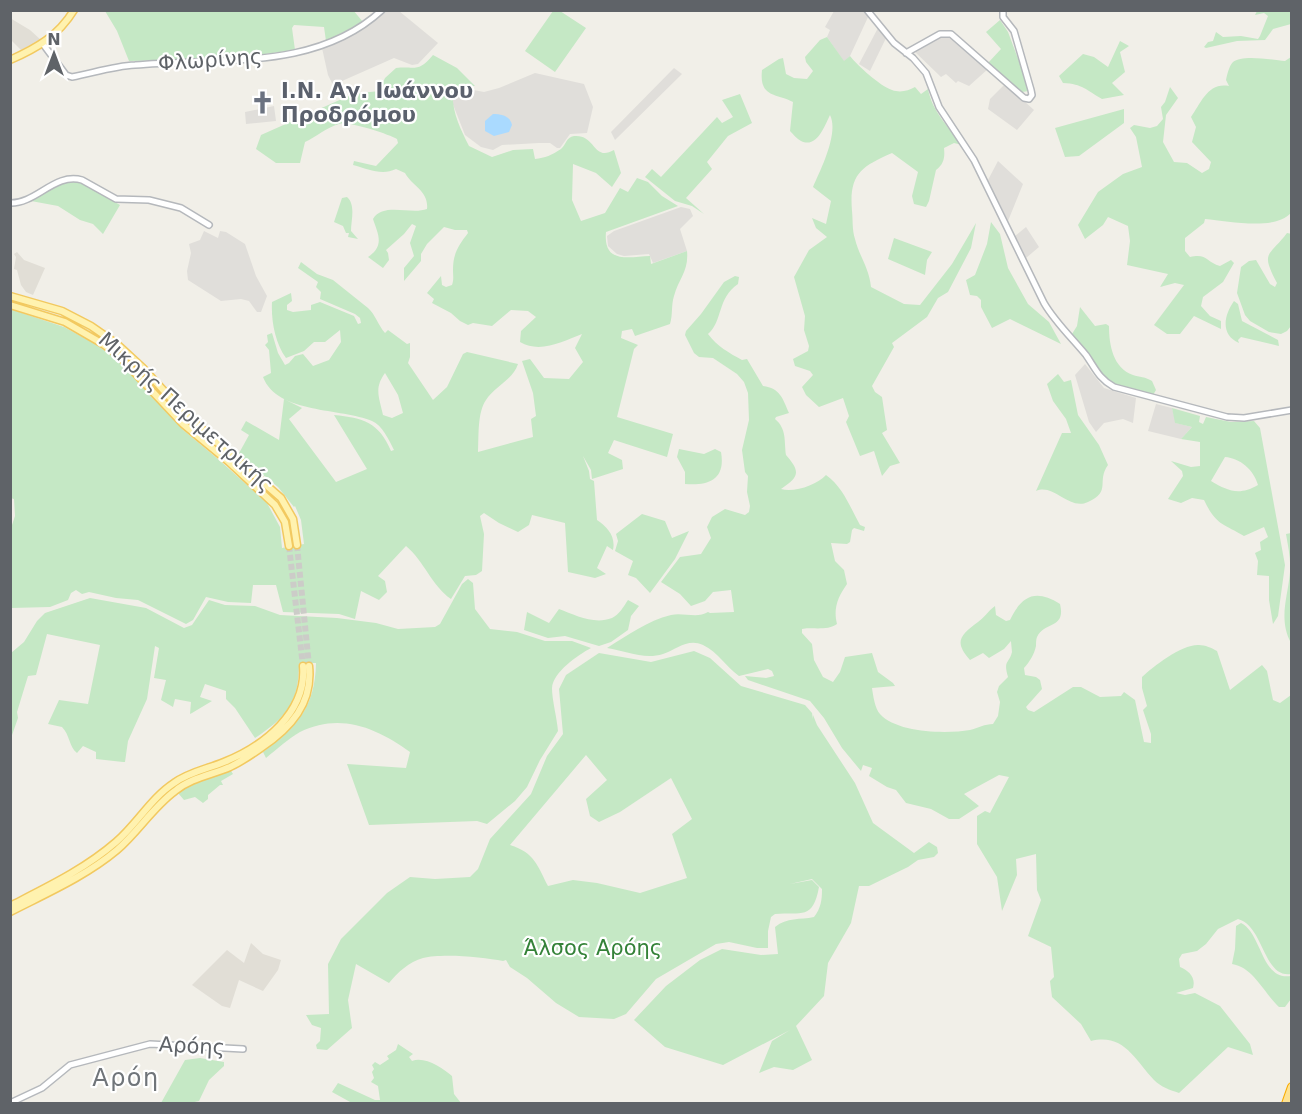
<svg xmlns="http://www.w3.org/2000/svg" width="1302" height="1114" viewBox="0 0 1302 1114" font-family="'DejaVu Sans',sans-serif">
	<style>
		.industrial { fill: #e0deda }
		.education { fill: #e1ded6 }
		.green { fill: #c5e8c5; fill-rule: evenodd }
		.water { fill: #aadaff }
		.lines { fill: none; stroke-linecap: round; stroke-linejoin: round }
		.major-tunnel { stroke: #ccccc8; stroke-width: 6; stroke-dasharray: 6 3; stroke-linecap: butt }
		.minor-casing { stroke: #b5b8bc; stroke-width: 8 }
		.major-casing { stroke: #f2c960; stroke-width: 9 }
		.highway-casing { stroke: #f9ab00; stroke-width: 10 }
		.minor { stroke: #fff; stroke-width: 5 }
		.major { stroke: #fff2af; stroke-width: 6 }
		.highway { stroke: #fde293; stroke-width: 8 }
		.labels { text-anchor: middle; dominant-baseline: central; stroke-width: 4.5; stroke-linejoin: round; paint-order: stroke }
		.street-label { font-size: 21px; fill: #5f6368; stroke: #fff }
		.worship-label { font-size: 21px; font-weight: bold; fill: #5b616d; stroke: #fff; text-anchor: start }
		.park-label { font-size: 21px; fill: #348238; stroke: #fff }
		.quarter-label { font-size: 24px; letter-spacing: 1.5px; fill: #70757a; stroke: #fff }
	</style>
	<rect width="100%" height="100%" fill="#f1efe8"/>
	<path class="industrial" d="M384,10L399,11L438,43L418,64L412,65L394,58L333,85L328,75L322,48L363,27Z
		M834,11H863L869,15L850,56L844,62L827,37L830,30L825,27Z
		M879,26L887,36L870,71L859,64Z
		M945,35L951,36L988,69L969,86L958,81L956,83L946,74L941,77L914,51Z
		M674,68L682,74L615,140L611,132Z
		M535,73L584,84L593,107L587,133L570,134L560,148H557L550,143H539L502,145L493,150L481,147L465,135L452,102L454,93L463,88L484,92L499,88Z
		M1005,84L1034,110L1017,130L988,109L990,99Z
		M274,106L276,121L246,124L245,112Z
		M998,161L1023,184L1008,221L988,180Z
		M681,207L690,209L693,216L680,229L687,251L653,263L649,254L624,256L617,254L608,246L607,236L614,231Z
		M1026,227L1039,247L1026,258L1015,236Z
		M204,231L218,238L220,231L226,232L245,244L256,276L267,296L261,312H257L249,301L241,299L221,301L188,280L187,271L191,253L189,244L200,240Z
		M1085,364L1104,388L1136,398L1133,423L1123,419L1104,423L1096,432L1089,422L1075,375Z
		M1156,404L1172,408L1176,423L1192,427L1181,439L1148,431Z"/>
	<path class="education" d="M10,18L30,30L41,40L21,50L11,40Z
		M17,252L24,260L45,268L33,295L26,292L21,285L17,270L14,269L16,257L14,254Z
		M251,943L263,954L281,960L278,970L263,991L239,980L230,1008L222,1006L192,985L227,950L244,963Z"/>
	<path class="green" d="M353,10L363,22L326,41L324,27L294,25L292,28L295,50L229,59L129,61L117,31L105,11Z
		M553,11H560L586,28L555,72L525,51Z
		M1280,11L1291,12V24L1273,29L1265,40L1237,41L1206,48L1204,47L1208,42L1213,41L1216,32L1223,37L1241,36L1258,39L1260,36L1268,16L1264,13L1255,15L1257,11Z
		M1000,20L1008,32L1027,83L1029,91L1022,92L988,63L1001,49L986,32Z
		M827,37L844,61L850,56C858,66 880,86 892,90C900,93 908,91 915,87L921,94L928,89C932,111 949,128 962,145L954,143L944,148C945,157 944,164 936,170L929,201L926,207L914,204L912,196L918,172L892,153C860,167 849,175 852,211C853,220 852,230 855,239C859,256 869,267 871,287L904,304L920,305L952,264L976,223L971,248L948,292L938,298L927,317L892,343L894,347L872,386L875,392L882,397L887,430L882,433L900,463L890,466L882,476L874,451L860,456L846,422L849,416L843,398L819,407L806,395L802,387L813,375L810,371L795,366L793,359L808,351L809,346L804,330L805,316L794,277L809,250L827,237L816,228L812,218L826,224L831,201L813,187C821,169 839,133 830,115C825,125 817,149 801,141C797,139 793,134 790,131L793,102C776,93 759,98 762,70L779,59L783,58L786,74L794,78L807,79L813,71L806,62L805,57L820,40Z
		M1120,41L1129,46L1120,52L1125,72L1112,83L1124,95L1102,99C1086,90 1083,84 1063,83L1059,76L1083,54L1094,57L1108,67Z
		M433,55L457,68L475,86H461L453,90C451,110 460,128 469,146L492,157L513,150L533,149L535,159C545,158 552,155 561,149C566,145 566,137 574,136C596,134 593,162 614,150L621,173L612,187L596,173L573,164L572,200L581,221L605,213L620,188L628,192L637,178L648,182L662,196L678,206L606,232C603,264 628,257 650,256L651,264L687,251C689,271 679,278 674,296C671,305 673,315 670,324L635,336L632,329L622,331L621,338L638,345L634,349L617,417L673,434L667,457L614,440L608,453L622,460L623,469L592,479L591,470L583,456L589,471L590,479L594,481L597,520C607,527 616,536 613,550L607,546L597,568L606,574L595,578L568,572L565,523L532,515L529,525L518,532L499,523L484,513L480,516L484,534L482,571L476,575L465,576L451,599C432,586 424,561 406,546L378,576L385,581L387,592L379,600L361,591L355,619L339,614L283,612L276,585H253L251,603L228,602L206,597L193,620L186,624L138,600L116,598L89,592L82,594L76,590L71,593L68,600L50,607L11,608V528L15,516L14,499L10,498V309L64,327L97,345L116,359L156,399L182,429L218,459L267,503L280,527L282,548L304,544L301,520L295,506L294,507L278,487L238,455L249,435L241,430L246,421L279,440L284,399L302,408L289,419L336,482L367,469L334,415C363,418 379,422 391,451L394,450C389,440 382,425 372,421C342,408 277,414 263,377L271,373L269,350L265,345L268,342L267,335L272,333L278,353L285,365L289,363L295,356L303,354L313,366L329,360L341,342L340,330L325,342H314L304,351L286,358C275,343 271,320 272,302L291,293L292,301L287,305V310L293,312L311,310V305L320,302L354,316L358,324L361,323L360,318L355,314L320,299L321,292L316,287L318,282L298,268L301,262L317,274L333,280L368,308C375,314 378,325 385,333L388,330L407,344L410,343V357L408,363L433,400L447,387L463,354L467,352L518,364C513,380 495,386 486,400C477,413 479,437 478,452L533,437L531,419L536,416L533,393L522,361L530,359L544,378L569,379L583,362L575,348L582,334C564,341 540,354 520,342L521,331L536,317L528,311L511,310L492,326L473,323L468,325L460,321L451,313L432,303L434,299L427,293L441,276L442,285L446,287L452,285C454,279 453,276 453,270C453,254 458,246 468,233L467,230H455L444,227L427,244L421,254V261L404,281V268L414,256L410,243L416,226L412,224L404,234L386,250L388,253L389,260L383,268L368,257C385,246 378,234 373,219C383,202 411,215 427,209C429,191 412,186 405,173L396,169C382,176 368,169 353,165L354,161L376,166L398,143L397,139C388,134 349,121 339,124C327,127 316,137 305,142L300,163H276L256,149L261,135L353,94L379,91L385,78L396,68C416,66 418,73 433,55ZM385,373L398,395L403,413L392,418L383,415C379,397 374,388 385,373Z
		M1291,57V213C1274,231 1229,221 1205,219L1204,223L1185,238V251L1190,257C1207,253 1206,262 1220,266L1231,260L1234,263L1223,282L1203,297L1201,306L1210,316L1221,321V329L1194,316L1180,334H1167L1154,325L1184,285L1175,283L1160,287L1168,274L1127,265L1130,241L1128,226L1108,217L1103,225L1085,239L1078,225L1098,192L1123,174L1142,167L1136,137L1130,128L1134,125L1150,128L1157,126L1163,119L1161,107L1165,102L1170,87L1178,98L1166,115L1163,142L1174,162L1187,163L1202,173L1209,169L1211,162L1192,142L1196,127L1191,117C1201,103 1208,82 1229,86L1226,80C1227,75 1229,66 1233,62C1242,54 1273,60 1285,61Z
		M740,94L752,123L728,136L707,162L712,169L686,198L704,214L692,206L675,201L645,177L652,169L661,177L717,117L722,123L733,117L722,100Z
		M1124,109V123L1079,156L1065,157L1055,128Z
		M73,178L120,205L103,234L93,224L80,220L58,206L31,201L52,185Z
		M347,197C356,205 351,220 351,231L358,239L348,237L349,233H346L343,226L334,222L342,198Z
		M991,222L1000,234L1008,268L1028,304L1049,322L1061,344L1010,319L992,328L981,307V300L977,296L970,295L966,280L975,275L987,244Z
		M1287,233L1292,234L1291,326L1287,331L1281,334L1269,332L1250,321L1245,315L1237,293L1241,267L1249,261L1256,260L1270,284L1275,287L1277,283C1260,251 1269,257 1287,233Z
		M894,238L932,252L927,260L925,275L888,259Z
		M735,276L739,277L738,284C717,298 723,321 708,334C717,346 729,353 742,360L747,359L763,386C780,388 783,399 789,413L776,417L775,419C787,429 784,441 786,455C801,472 799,477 781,489C794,493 817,485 826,475C843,487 850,507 860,525L865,527L864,531L854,528L852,530L850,542L847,544L831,543L835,561L844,570L847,584C838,597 833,608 837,624C828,631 813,627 802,629V633L812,644L814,660L823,677L833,682L840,672L845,657L872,653L878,672L893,683L895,686L872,688C873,695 875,709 880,714C897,733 946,734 970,730C978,728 985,724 993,724L998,716L1000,702L997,692L999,686L1008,677C1003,660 1009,664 1012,652C1012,651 1011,642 1011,641L1004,649L989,658L983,653L970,660C953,641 961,635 978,622C984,618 988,611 995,606L996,615L1006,621L1010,620C1022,595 1036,589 1060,604C1066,629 1045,621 1037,637C1036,639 1036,644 1036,646C1034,655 1030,661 1024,668L1025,675L1036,677L1040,680L1042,689L1026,707L1028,710L1034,712L1073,687H1081L1100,697L1121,696L1124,692L1135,700L1144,742L1151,743V734L1143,710L1147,706L1142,688V677C1154,666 1182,644 1199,645C1205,645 1212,648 1217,651L1230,690L1262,665L1267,671L1273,700L1280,703L1291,695V974C1263,978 1264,926 1238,919L1218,929L1206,944L1197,951L1182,954L1179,959L1180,967C1189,971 1196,977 1193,988L1176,993L1185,995L1195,993L1220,1006L1250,1044L1253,1055L1228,1047L1179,1093C1170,1090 1161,1087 1154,1080C1135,1060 1124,1033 1091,1041L1081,1024L1052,997L1050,981L1054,977L1051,947L1028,936L1041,900L1037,890L1036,854L1016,859L1017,875L1002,911L997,877L977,844V816L985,811L990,813L1009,777L999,775L964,794L979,806L959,819H949L931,809L906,803L896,790L887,787L869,776L872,768L863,765L861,771L842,748L824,718L810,701L748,680L745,676L766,678L774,676L772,671L768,669L739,676C726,667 718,652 703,645C688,638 677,649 663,654C644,660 626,651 607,648C628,635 647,621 671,615C683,612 697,619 708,612L710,613L734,612L731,590L713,592L705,601L691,606L680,594L661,582L680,557L701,554L711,538L707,527L712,517L725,509L745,515L749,512L750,506L747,492L748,476L745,472L742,450L749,420L748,393L744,382L737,374L713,358L699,357L694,353L685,335L686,331L701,314L724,282Z
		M1234,301L1238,304L1242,321L1278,340L1279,346L1241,337L1238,340L1239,343C1220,335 1224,315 1234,301Z
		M1080,307L1095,326L1106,324L1109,326C1109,345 1113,368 1133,375C1139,377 1146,377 1152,381L1156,390L1153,395C1138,393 1115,388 1104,376L1074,339L1072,334L1077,326Z
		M1058,374L1064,382L1071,380L1078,415L1099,445L1108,465C1096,482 1112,491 1088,502C1069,511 1054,483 1036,491L1062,433H1071L1066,419L1053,401L1047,384Z
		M1172,408L1200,416L1199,422L1203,424L1206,417L1231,422L1254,421L1260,428L1285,565L1278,616L1273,624L1269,600V576L1257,575L1258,561L1255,553L1261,550L1260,542L1268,537L1264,527L1244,536C1222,523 1216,525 1204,500L1192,498L1181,503L1168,499L1183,476L1182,471L1171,461L1191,467L1200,466V442L1181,439L1192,427L1175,423ZM1225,457C1240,458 1254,470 1258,485C1239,496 1228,491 1211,481Z
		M679,449L704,454L715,449L721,452C726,480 708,486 685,484V472L677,457Z
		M642,514L665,521L672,538L689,531L675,559L650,593L636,578L628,575L633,561L615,551L618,541L616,534Z
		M1291,533H1292L1291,643C1278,619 1288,597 1290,572C1291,559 1288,546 1286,534Z
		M468,579L473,583L475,609L490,629L517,632L545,641H572L591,648C578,655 553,672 552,688C552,700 557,718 558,731L540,760L527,787L515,801L487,824L477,821L369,825L347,764L406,768L410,752C377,728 340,712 300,732C288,739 277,749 266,758L263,752C297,726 315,708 316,663H299C299,702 287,717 255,738L235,708L226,699V691L205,684L200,697L212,701L192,713L190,714L191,702L175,699L173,707L161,700L166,680L154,678L159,648L155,646L147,699L128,741L125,762H123L96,759V752L83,746L77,753C69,747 70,735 62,727L48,724L59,700L88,704L100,645L47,634L36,675L28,676L17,712L18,718L11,738V653L24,642L37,621L45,613L90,598L146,608L184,628L192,625L209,600L225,605L255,606L280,615L337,618L376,623L398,629L435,627L440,624L462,584Z
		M628,600L639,606L631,616L628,630L611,642L599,646L565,636L548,638L524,630L527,612L549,623L559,609C575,615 594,625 612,618C619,615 624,606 628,600Z
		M694,651L710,658L741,686L805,705L812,713L813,719V715L817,725L855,783L873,823L914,853L929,842L937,847L938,853L934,857L918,860L908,867L869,886H859L851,923L828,963L824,996L796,1026L812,1060L793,1070L774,1067L759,1073L772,1041L790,1030L723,1065L665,1047L634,1020L666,986L700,960L722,949L761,955L778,954L775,927C787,917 800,920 814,917C821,908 822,900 822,889L812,879L790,884L812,880L819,887C813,920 802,912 775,914L771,917L768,931V948H757L729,942L716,944L656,979L626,1014L614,1019L579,1017L556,1003L527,978L510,967L506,960L503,961C484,957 442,953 423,958C409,962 398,972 389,983L356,964L348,1000L352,1028L327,1050L317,1049L316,1045L320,1041L321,1028L312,1025L306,1015L329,1014L328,964L341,939L387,893L410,877L435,879L470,877L478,869L490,839L531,794L547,756L563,734L559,689L566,675L599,653L651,662ZM586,755L607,780L586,799L590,816L599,822L620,812L671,778L692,819L672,834L687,878L640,893L597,883L573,880L548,886C537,865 535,853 510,845Z
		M231,771L233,774L221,781L223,785H220L208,795V799L203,803L195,797L184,800L178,793L196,782Z
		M1241,923C1262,933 1261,981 1291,976V999L1285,1007H1279C1264,993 1253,967 1232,964L1235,949L1236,926Z
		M398,1044L413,1054L409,1057L412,1061C425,1056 442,1068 452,1076L454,1094L461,1103H352L332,1092L338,1083L375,1100H380L378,1086L371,1082L374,1078L372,1072L374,1069L372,1065L375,1062L380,1065L389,1059L387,1056L396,1050Z
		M200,1058L224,1062V1066L209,1080L199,1101L190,1103H161L185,1060Z"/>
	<path class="water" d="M493,114C502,114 510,116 512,125L509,132L494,136L485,131V121Z"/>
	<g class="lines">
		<path class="major-tunnel" d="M297,545L309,666
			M289,546L303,666"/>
		<defs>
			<path id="minor" d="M867,10L894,43L913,58L926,73L939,107L974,160L1044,303C1055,322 1072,338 1086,355C1095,368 1099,379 1114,387L1227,417L1244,418L1292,410
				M43,44L66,75L72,77C93,73 114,66 135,65C218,57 315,72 382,10
				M906,53L940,34H951L1024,98L1029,99L1032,95L1031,90L1014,31L1003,17V10
				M10,203C36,204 55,172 82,180L116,199L149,200L181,208L209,225
				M10,1103L42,1088L70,1065L150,1044L243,1049"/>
			<path id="major" d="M10,60C37,48 58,36 74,10
				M10,296L62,311L91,326L117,344L143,368L188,417L281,498L293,519L297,545
				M10,305L65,322L103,344L119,356L183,424L229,462L275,505L285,522L289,546
				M10,906C47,887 85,869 116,842C137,824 151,798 174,783C189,772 207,769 224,762C264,746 307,712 303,666
				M10,912C47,893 86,876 117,850C138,832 153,807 175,791C191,778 211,775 230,767C241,762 251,755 261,748C291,728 313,703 309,666"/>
			<path id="highway" d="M1286,1104L1292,1087"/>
		</defs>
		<use href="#minor" class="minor-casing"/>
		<use href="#major" class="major-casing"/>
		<use href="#highway" class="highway-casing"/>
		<use href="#minor" class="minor"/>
		<use href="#major" class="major"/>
		<use href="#highway" class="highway"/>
	</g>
	<defs>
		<symbol id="church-bare" viewBox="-9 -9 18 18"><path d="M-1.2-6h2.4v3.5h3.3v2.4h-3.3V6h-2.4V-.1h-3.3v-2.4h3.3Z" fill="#6b7280" stroke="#fff" stroke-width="2.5" paint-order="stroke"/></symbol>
	</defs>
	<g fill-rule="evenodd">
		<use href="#church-bare" x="246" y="86" width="33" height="33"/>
	</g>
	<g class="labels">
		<g class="street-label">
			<text transform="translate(210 60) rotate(-4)">Φλωρίνης</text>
			<text transform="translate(186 412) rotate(42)">Μικρής Περιμετρικής</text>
			<text transform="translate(192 1046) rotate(3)">Αρόης</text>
		</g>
		<g class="worship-label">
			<text x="281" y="91">Ι.Ν. Αγ. Ιωάννου<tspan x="281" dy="24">Προδρόμου</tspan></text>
		</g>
		<g class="park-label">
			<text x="593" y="948">Άλσος Αρόης</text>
		</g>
		<g class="quarter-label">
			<text x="126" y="1078">Αρόη</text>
		</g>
	</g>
	<rect width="1302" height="1114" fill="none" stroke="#5f6368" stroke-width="24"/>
	<g transform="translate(54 54)" stroke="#ffffff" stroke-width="4.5" paint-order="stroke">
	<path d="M0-4.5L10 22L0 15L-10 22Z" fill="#5f6368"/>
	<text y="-9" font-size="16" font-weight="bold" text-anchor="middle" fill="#5f6368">N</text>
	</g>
</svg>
